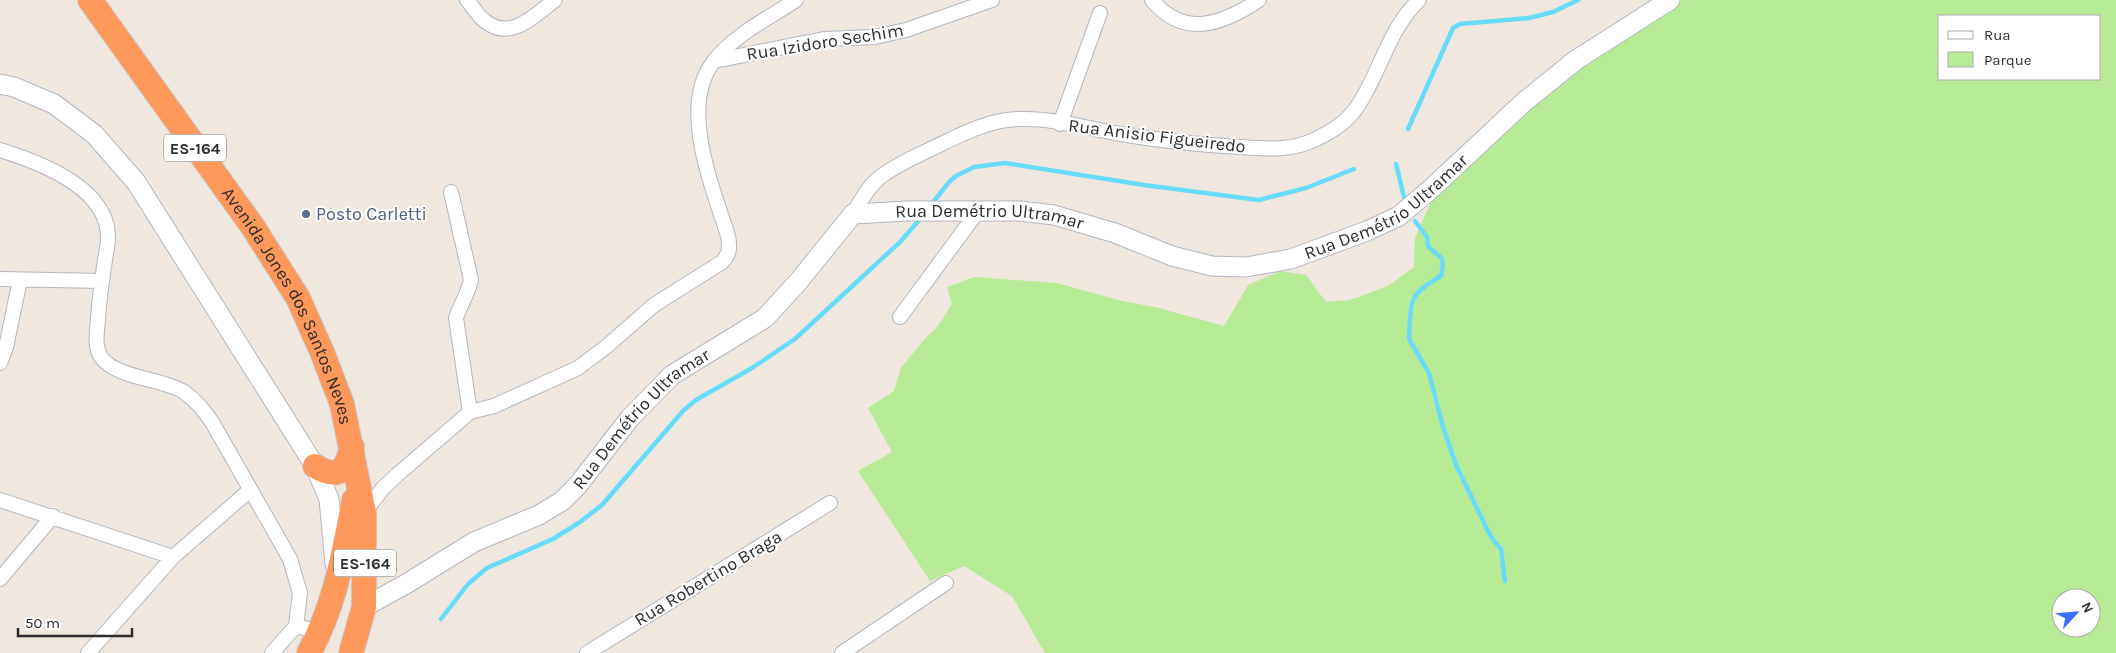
<svg xmlns="http://www.w3.org/2000/svg" width="2116" height="653" viewBox="0 0 2116 653" font-family="Karla,sans-serif">
	<style>
		.green { fill: #b8eb96; fill-rule: evenodd }
		.lines { fill: none; stroke-linecap: round; stroke-linejoin: round }
		.stream { stroke: #68ddfb; stroke-width: 4.5 }
		.street-casing { stroke: #b3b6c2; stroke-width: 16 }
		.secondary-casing { stroke: #b3b6c2; stroke-width: 21 }
		.highway-casing { stroke: #c8c8c8; stroke-width: 26 }
		.street { stroke: #fff; stroke-width: 14 }
		.secondary { stroke: #fff; stroke-width: 19 }
		.highway { stroke: #ff985b; stroke-width: 24 }
		.service-dot { fill: #5c6f8a; stroke: #fff; stroke-width: 2 }
		.labels { text-anchor: middle; dominant-baseline: central; stroke-width: 4; stroke-linejoin: round; paint-order: stroke }
		.shield { fill: #fff; stroke: #6c6c6c; stroke-width: 1 }
		.shield-label { font-size: 16px; font-weight: bold; fill: #2d2d2d }
		.street-label { font-size: 18px; fill: #2d2d2d; stroke: #fff }
		.service-label { font-size: 18px; fill: #4e5e75; stroke: #fff; text-anchor: start }
	</style>
	<rect width="100%" height="100%" fill="#f0e7df"/>
	<path class="green" d="M1682,0H2116V653H1045L1012,596L964,566L930,581L858,471L892,452L868,408L894,391L901,368L922,342L938,326L952,304L947,287L974,277L1057,283L1122,301L1155,307L1224,326L1248,285L1280,271L1306,275L1326,302L1350,300L1388,286L1414,267L1415,238L1429,206L1451,171L1572,71ZM1940,16H2100V79H1940ZM2061,598H2091V628H2061Z"/>
	<g class="lines">
		<path class="stream" d="M1408,129L1453,28L1460,24L1529,18L1553,12L1578,0
			M1396,164L1404,197
			M930,206L950,181L956,176L974,167L1005,163L1144,185L1259,200L1306,188L1354,169
			M1415,221L1427,237L1428,246C1440,260 1446,252 1441,276C1407,296 1412,299 1409,336L1410,341L1429,373L1443,427L1456,465L1488,531L1494,541L1501,549L1505,581
			M441,619L468,584L487,568L553,539L580,522L602,505L683,411L696,400L752,368L795,339L900,242L921,218"/>
		<defs>
			<path id="street" d="M467,0C473,7 478,16 485,21C510,42 535,15 555,0
				M1152,0C1184,39 1223,24 1259,0
				M714,61L824,39L875,37L906,30L992,0
				M1060,124L1100,13
				M0,150C39,162 108,188 108,237C108,245 106,253 105,260C102,280 99,300 98,320C97,332 94,346 101,357C117,379 162,378 184,392C196,400 204,411 212,422L290,559L300,593L296,626L320,632
				M451,192L471,280C468,294 460,305 456,318L470,412
				M853,214C860,202 867,188 879,178C895,165 917,156 935,147C962,134 990,119 1021,119C1054,118 1089,129 1121,134C1161,141 1202,145 1242,147C1266,149 1293,151 1316,139C1331,132 1347,122 1357,107C1381,72 1387,31 1419,0
				M0,279L102,281
				M900,317L978,211
				M0,363L6,347L20,280
				M0,500L173,557
				M364,513L383,488L397,475L470,412L494,406L578,368L607,346L654,305L722,262C730,254 730,247 728,236C713,188 678,106 714,61C734,35 769,18 796,0
				M0,579L53,516
				M88,653L173,557L250,490
				M272,653L296,626
				M587,653L830,503
				M842,653L946,583"/>
			<g id="secondary">
				<path d="M0,84L14,87L54,104L94,134L136,182L315,466L329,499L335,564"/>
				<path id="s1" d="M364,607L406,584L474,542L539,515L562,501L578,485L630,418L672,375L765,318L798,282L853,214L907,211H1020L1054,215L1115,233L1172,256L1212,266L1246,267L1291,259L1367,231L1399,216L1432,188L1524,102L1576,60L1670,0"/>
			</g>
			<g id="highway">
				<path id="s2" d="M90,0L253,227L298,298L322,352L342,404L364,513V607L351,653"/>
				<path d="M315,466C338,480 346,471 352,447"/>
				<path d="M309,653C336,603 343,555 354,500"/>
			</g>
		</defs>
		<use href="#street" class="street-casing"/>
		<use href="#secondary" class="secondary-casing"/>
		<use href="#highway" class="highway-casing"/>
		<use href="#street" class="street"/>
		<use href="#secondary" class="secondary"/>
		<use href="#highway" class="highway"/>
	</g>
	<circle class="service-dot" cx="306" cy="214" r="5"/>
	<g class="labels">
		<g class="shield">
			<rect x="164" y="134.5" width="62" height="27" rx="4"/>
			<rect x="334" y="549.5" width="62" height="27" rx="4"/>
		</g>
		<g class="shield-label">
			<text x="195" y="148">ES-164</text>
			<text x="365" y="563">ES-164</text>
		</g>
		<g class="street-label">
			<text transform="translate(825 42) rotate(-9)">Rua Izidoro Sechim</text>
			<text transform="translate(1157 136) rotate(7)">Rua Anisio Figueiredo</text>
			<text stroke="none"><textPath href="#s1" startOffset="1195">Rua Demétrio Ultramar</textPath></text>
			<text stroke="none"><textPath href="#s1" startOffset="775">Rua Demétrio Ultramar</textPath></text>
			<text stroke="none"><textPath href="#s2" startOffset="366">Avenida Jones dos Santos Neves</textPath></text>
			<text stroke="none"><textPath href="#s1" startOffset="340">Rua Demétrio Ultramar</textPath></text>
			<text transform="translate(708 578) rotate(-31)">Rua Robertino Braga</text>
		</g>
		<g class="service-label">
			<text x="316" y="214">Posto Carletti</text>
		</g>
	</g>
	<rect x="1938" y="15" width="162" height="65" fill="#ffffff" stroke="#ababab"/>
	<rect x="1948" y="31" width="25" height="8" fill="#ffffff" stroke="#ababab"/>
	<text x="1984" y="40" font-size="15" fill="#2d2d2d">Rua</text>
	<rect x="1948" y="52" width="25" height="15" fill="#b8eb96" stroke="#ababab"/>
	<text x="1984" y="65" font-size="15" fill="#2d2d2d">Parque</text>
	<g transform="translate(2076 613) rotate(64)"><circle r="24" fill="#ffffff" stroke="#ababab"/>
	<path d="M0-4L9 19L0 12L-9 19Z" fill="#3d6dff"/>
	<text y="-8" font-size="14" font-weight="bold" text-anchor="middle" fill="#2d2d2d">N</text>
	</g>
	<path d="M18 628v8h114v-8" fill="none" stroke="#2d2d2d" stroke-width="2.5"/>
	<text x="25" y="628" font-size="15" fill="#2d2d2d" stroke="#ffffff" stroke-width="4" paint-order="stroke">50 m</text>
</svg>
